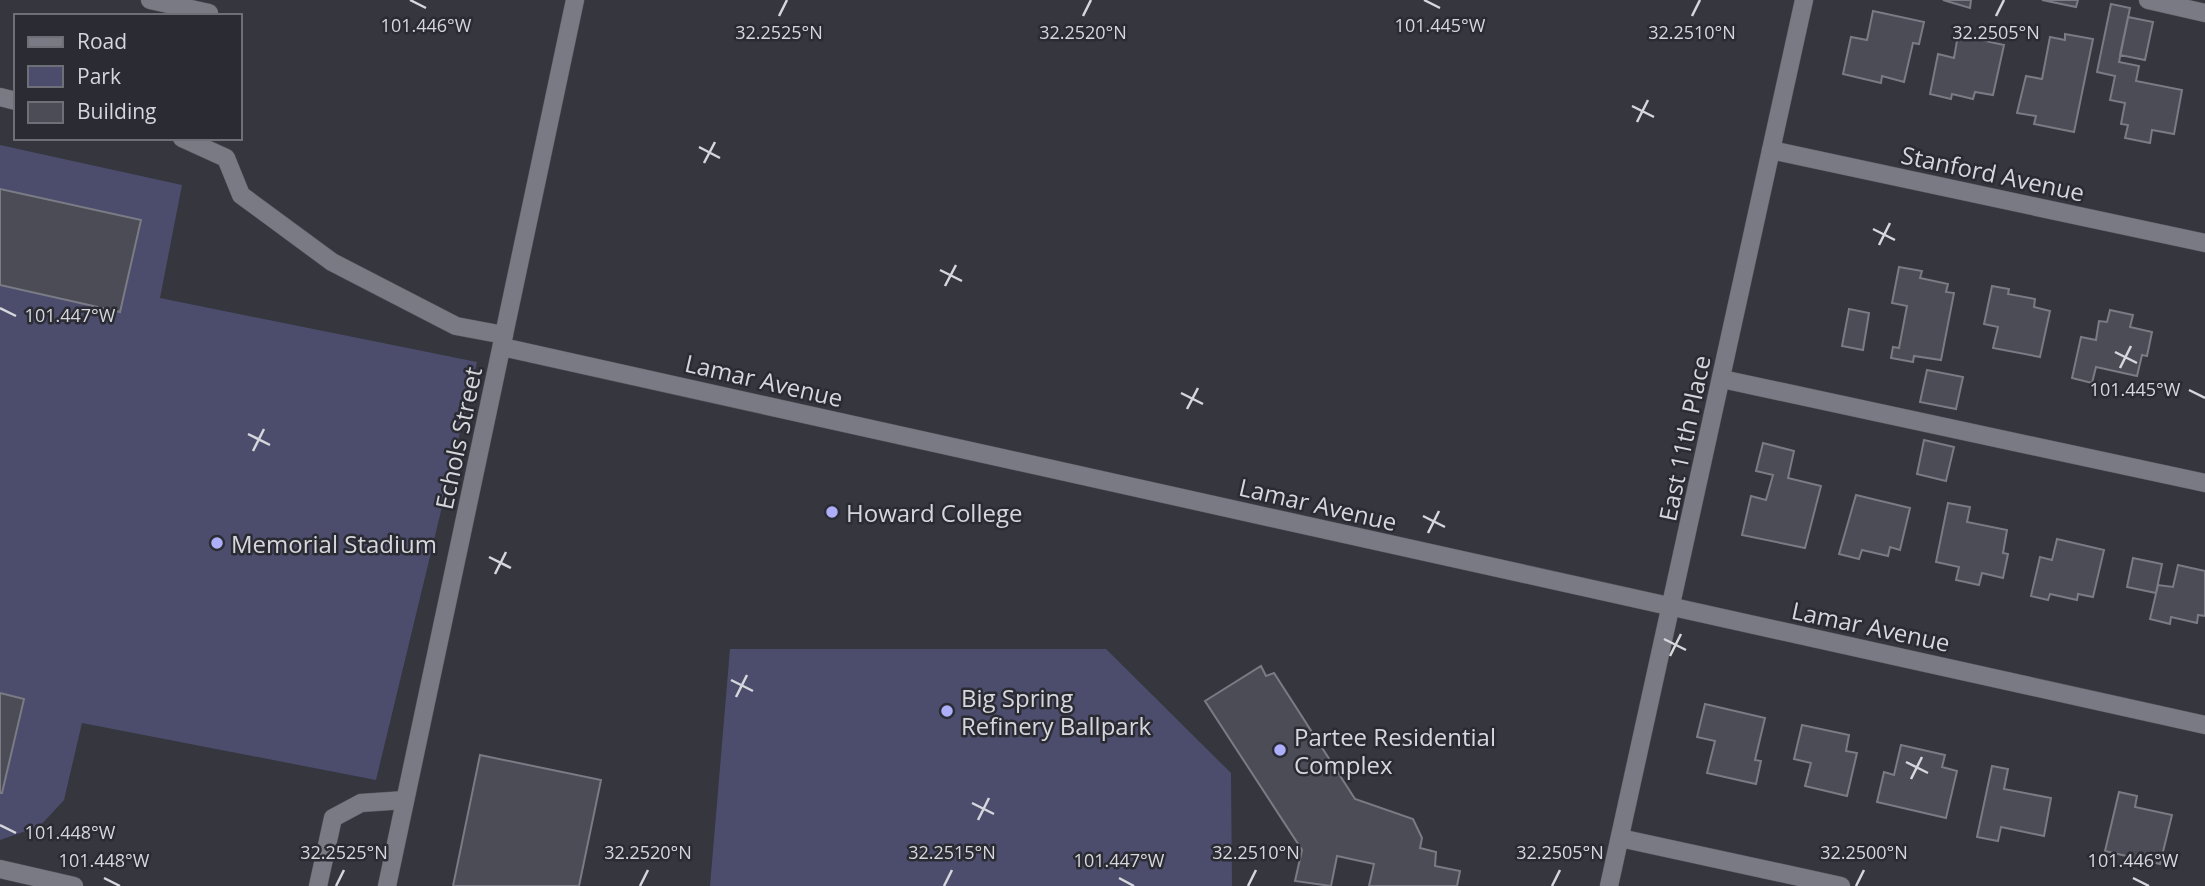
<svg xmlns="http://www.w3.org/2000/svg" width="2205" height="886" viewBox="0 0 2205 886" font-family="'Open Sans',sans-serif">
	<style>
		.green { fill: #4c4d6c }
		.building { fill: #4b4c55; stroke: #7a7b84; stroke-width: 2 }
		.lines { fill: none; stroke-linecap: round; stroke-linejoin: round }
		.service-casing { stroke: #54555c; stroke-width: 19 }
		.minor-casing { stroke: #54555c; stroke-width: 19 }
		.tertiary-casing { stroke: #54555c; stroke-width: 19 }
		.service { stroke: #7a7a84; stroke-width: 18 }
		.minor { stroke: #7a7a84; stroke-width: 18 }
		.tertiary { stroke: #7a7a84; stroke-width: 18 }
		.ticks { fill: none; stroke: #d6d7dc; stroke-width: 2.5 }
		.poi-dot { fill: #adaffb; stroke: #2b2b34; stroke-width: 2.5 }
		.labels { text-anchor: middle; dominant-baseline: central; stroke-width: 5; stroke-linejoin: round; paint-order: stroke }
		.street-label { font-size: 24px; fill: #d6d7dc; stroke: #2b2b34 }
		.poi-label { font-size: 24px; fill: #d6d7dc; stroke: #2b2b34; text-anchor: start }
		.ticks-label { font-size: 18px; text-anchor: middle; fill: #d6d7dc; stroke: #2b2b34; stroke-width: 5; stroke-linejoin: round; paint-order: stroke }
	</style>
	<rect width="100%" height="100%" fill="#35363e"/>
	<path class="green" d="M0,145L182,185L160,298L477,362L376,780L82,723L64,800L40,826L0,840Z
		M730,649H1106L1231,773L1232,886H710Z"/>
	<path class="building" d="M1943,0H1971L1970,8Z
		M2042,0H2078L2076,7Z
		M2111,4L2130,8L2119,62L2139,66L2136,81L2182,90L2174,134L2152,130L2150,143L2125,138L2128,125L2121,124L2125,103L2110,100L2115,76L2097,72Z
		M1873,11L1924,22L1919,44L1913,43L1904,82L1882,76L1881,83L1843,74L1851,37L1867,40Z
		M2128,17L2153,22L2145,60L2120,55Z
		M2065,34L2093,39L2074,132L2034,124L2036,116L2017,113L2026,76L2042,79L2050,37L2065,40Z
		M1958,35L2004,45L1993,95L1975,92L1973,99L1952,94L1951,99L1930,94L1938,54L1954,58Z
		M0,189L141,220L120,312L0,285Z
		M1899,267L1922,271L1920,278L1948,284L1946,292L1954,293L1941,360L1914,356L1913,362L1891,358L1893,347L1899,348L1907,306L1892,303Z
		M1992,286L2009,289L2008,294L2035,299L2034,307L2050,311L2040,357L1993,348L1998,327L1984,324Z
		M1849,309L1869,313L1863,350L1842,346Z
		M2110,310L2133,315L2130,327L2152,332L2147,356L2142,355L2137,376L2096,367L2092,383L2072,378L2081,337L2096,340L2099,321L2107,322Z
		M1927,370L1963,377L1956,409L1920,402Z
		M1924,440L1954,447L1946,481L1917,474Z
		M1763,443L1794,451L1788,478L1821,486L1805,548L1742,535L1751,496L1766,500L1773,475L1756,471Z
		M1856,495L1910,508L1900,550L1890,547L1888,556L1862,550L1859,559L1839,554Z
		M1948,503L1970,507L1967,522L2007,530L2003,553L2008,554L2003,578L1982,573L1979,585L1956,580L1959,567L1936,562Z
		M2057,539L2104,550L2093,597L2078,594L2077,600L2050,594L2048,600L2031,596L2040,557L2052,560Z
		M2133,558L2162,564L2156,593L2127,587Z
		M2178,565L2205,571V616L2198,615L2197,623L2171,617L2170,624L2150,619L2158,585L2173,587Z
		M1261,666L1266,676L1274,673L1355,799L1413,819L1422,838L1420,848L1436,852L1435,866L1460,871L1457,886H1369L1374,864L1337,856L1331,886L1295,881L1302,850L1205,701Z
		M0,693L24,699L2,793H0Z
		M1705,704L1765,718L1755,760L1761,761L1756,784L1707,773L1715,741L1697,737Z
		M1802,725L1849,735L1846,751L1857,753L1847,796L1805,786L1811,763L1794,759Z
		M1901,745L1945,755L1942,767L1957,771L1946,818L1877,802L1884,772L1894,775Z
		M480,755L601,780L579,886H453Z
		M1992,766L2008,769L2004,789L2051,798L2044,836L2001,827L1998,841L1977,837Z
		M2119,792L2137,796L2135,807L2172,815L2160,864L2105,851Z"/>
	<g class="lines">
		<defs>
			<path id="service" d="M150,0L209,13L208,16
				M2148,0L2205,13
				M0,97L16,101
				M182,138L226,158L241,195L332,262L456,326L504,335
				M1722,379L2205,483
				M1620,838L1841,886
				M0,869L74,886
				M318,886L333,818L361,803L405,800"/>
			<path id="minor" d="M1771,150L2205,243
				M502,347L2205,725
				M387,886L575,0"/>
			<path id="tertiary" d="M1609,886L1804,0"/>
		</defs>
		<use href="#service" class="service-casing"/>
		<use href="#minor" class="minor-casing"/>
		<use href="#tertiary" class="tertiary-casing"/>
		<use href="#service" class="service"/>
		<use href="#minor" class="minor"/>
		<use href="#tertiary" class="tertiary"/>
	</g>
	<path class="ticks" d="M410,0L426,8M1424,0L1440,8M779,16L787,0M1083,16L1091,0M1692,16L1700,0M1996,16L2004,0M1632,106L1654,117M1637,122L1648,100M699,147L720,158M704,163L715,142M1873,229L1895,240M1879,245L1890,223M940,270L962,281M945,286L956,265M0,308L16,316M2115,352L2137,363M2120,368L2131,346M2189,390L2205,398M1181,393L1203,404M1187,409L1198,388M248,434L270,445M253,451L264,429M1423,516L1445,527M1428,533L1439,511M489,557L511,568M495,574L506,552M1664,639L1686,650M1670,656L1681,634M731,680L753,691M736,697L747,675M1906,762L1928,773M1911,779L1922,757M972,803L994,814M978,820L989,798M0,825L16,833M104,878L120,886M1119,878L1134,886M2133,878L2149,886M336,886L344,870M640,886L648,870M944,886L952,870M1248,886L1256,870M1552,886L1560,870M1856,886L1864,870"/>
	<g class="poi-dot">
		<circle cx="832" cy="512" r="7"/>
		<circle cx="217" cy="543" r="7"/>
		<circle cx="947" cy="711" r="7"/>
		<circle cx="1280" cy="750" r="7"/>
	</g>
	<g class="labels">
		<g class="street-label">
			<text transform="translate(1993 173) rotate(12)">Stanford Avenue</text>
			<text transform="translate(764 380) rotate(13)">Lamar Avenue</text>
			<text transform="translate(458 438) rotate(-78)">Echols Street</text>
			<text transform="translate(1684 438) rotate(-78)">East 11th Place</text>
			<text transform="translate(1318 504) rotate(13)">Lamar Avenue</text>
			<text transform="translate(1871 626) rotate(12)">Lamar Avenue</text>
		</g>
		<g class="poi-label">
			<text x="846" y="512">Howard College</text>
			<text x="231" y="543">Memorial Stadium</text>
			<text x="961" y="697">Big Spring<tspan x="961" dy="28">Refinery Ballpark</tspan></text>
			<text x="1294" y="736">Partee Residential<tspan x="1294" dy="28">Complex</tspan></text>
		</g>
	</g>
	<g class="ticks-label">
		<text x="426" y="32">101.446°W</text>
		<text x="1440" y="32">101.445°W</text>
		<text x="779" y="39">32.2525°N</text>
		<text x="1083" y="39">32.2520°N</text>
		<text x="1692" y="39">32.2510°N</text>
		<text x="1996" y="39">32.2505°N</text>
		<text x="70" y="322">101.447°W</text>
		<text x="2135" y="396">101.445°W</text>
		<text x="70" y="839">101.448°W</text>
		<text x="344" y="859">32.2525°N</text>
		<text x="648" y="859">32.2520°N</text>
		<text x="952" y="859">32.2515°N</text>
		<text x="1256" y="859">32.2510°N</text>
		<text x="1560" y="859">32.2505°N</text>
		<text x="1864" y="859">32.2500°N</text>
		<text x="104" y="867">101.448°W</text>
		<text x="1119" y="867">101.447°W</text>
		<text x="2133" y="867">101.446°W</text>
	</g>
	<rect x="14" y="14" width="228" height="126" fill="#2b2b34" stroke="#6f7077" stroke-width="2"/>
	<rect x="28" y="37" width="35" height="10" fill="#7a7a84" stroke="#6f7077" stroke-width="2"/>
	<text x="77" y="49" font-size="21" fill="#d6d7dc">Road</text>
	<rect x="28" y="66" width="35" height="21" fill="#4c4d6c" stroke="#6f7077" stroke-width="2"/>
	<text x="77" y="84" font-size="21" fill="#d6d7dc">Park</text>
	<rect x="28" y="102" width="35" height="21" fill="#4b4c55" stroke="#6f7077" stroke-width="2"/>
	<text x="77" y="119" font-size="21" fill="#d6d7dc">Building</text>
</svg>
